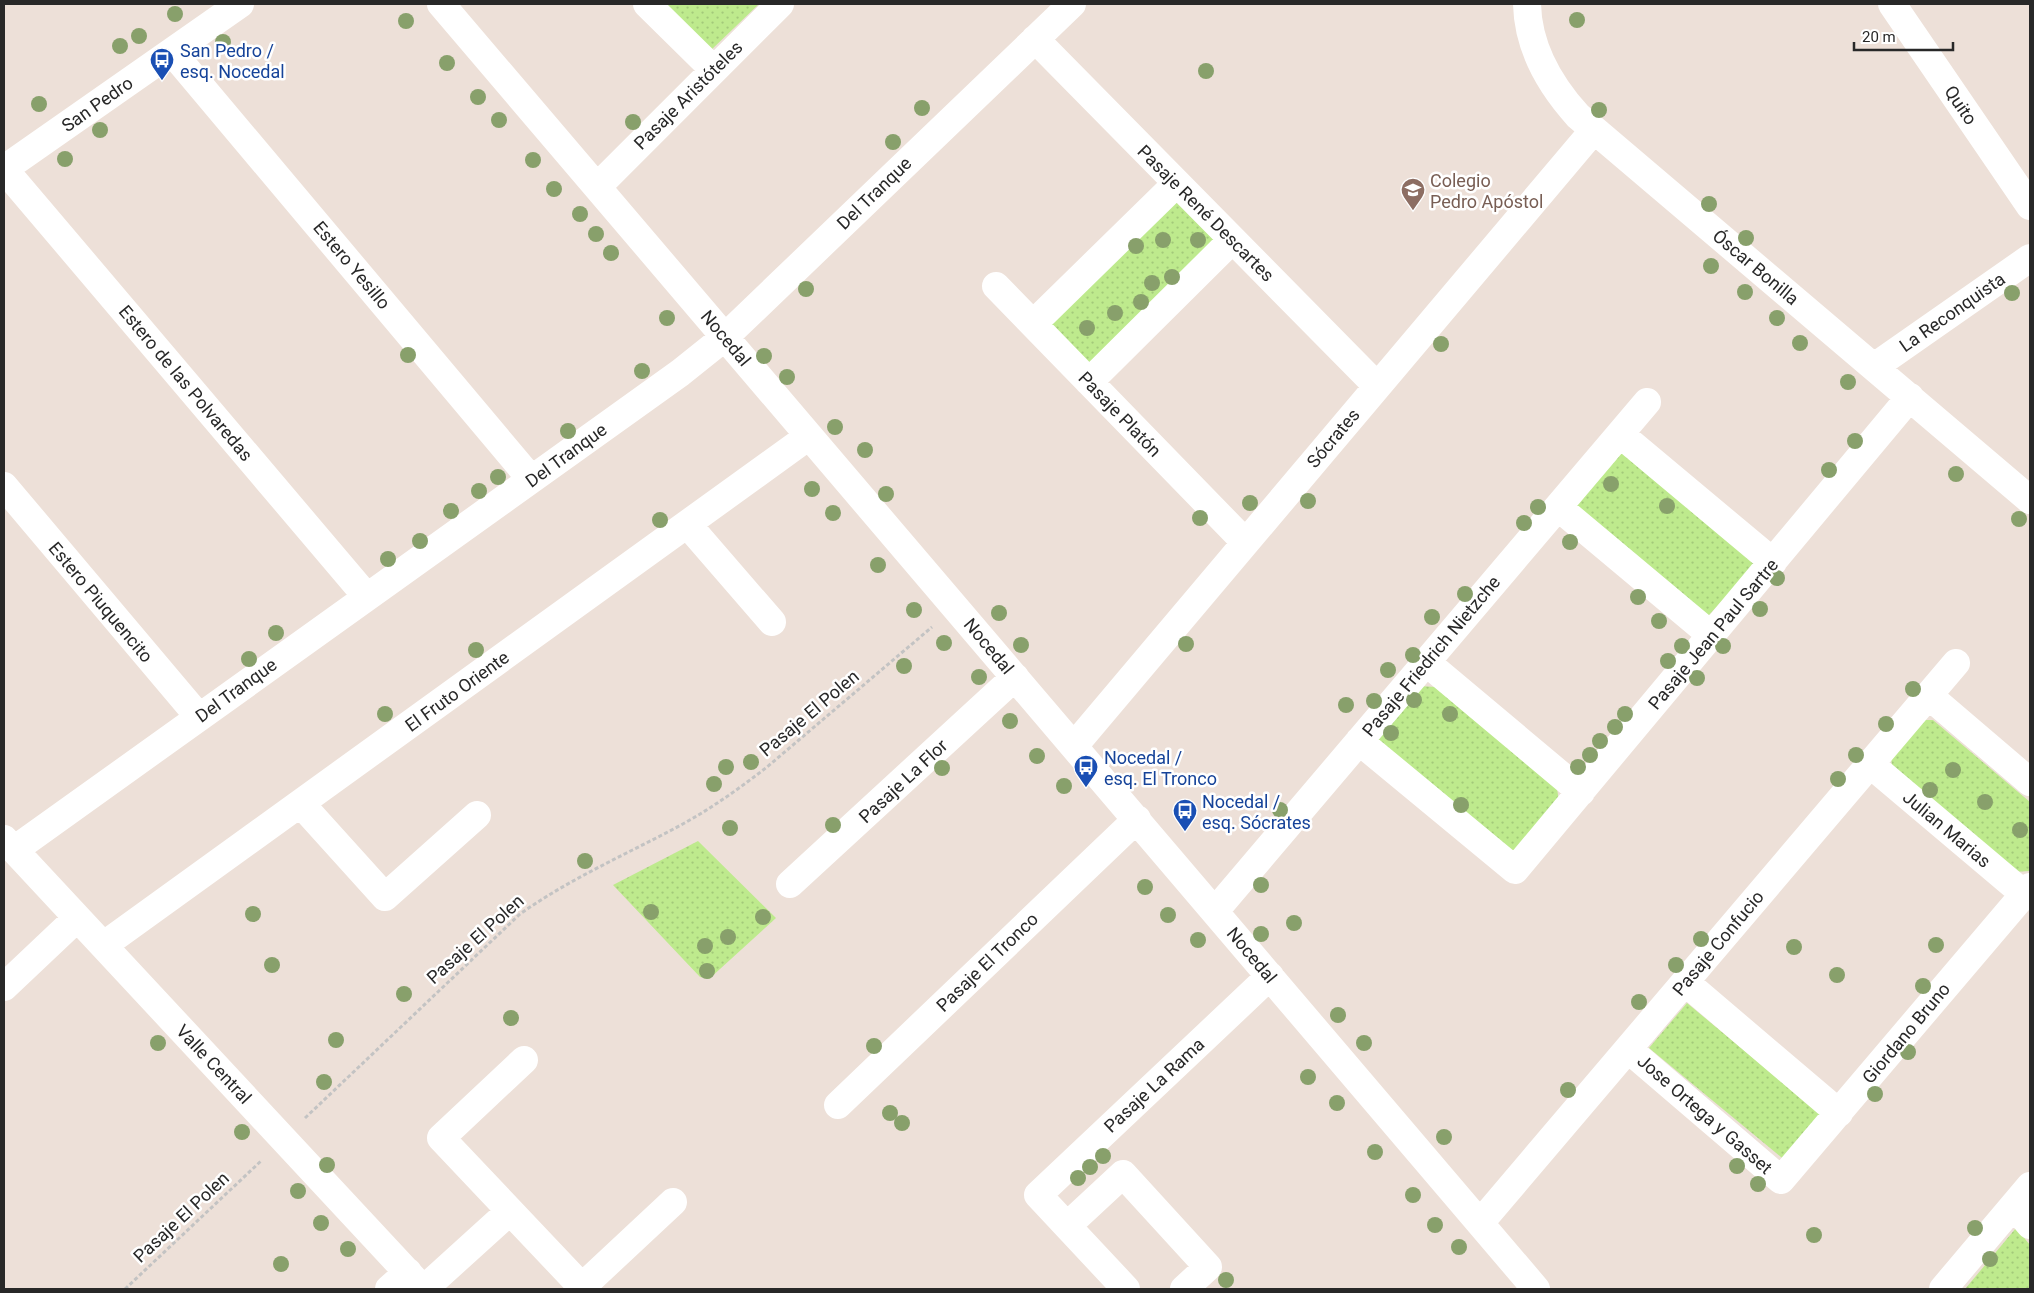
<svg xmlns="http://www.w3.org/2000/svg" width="2034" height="1293" viewBox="0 0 2034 1293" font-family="Roboto,sans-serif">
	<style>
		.grass { fill: url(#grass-dots) }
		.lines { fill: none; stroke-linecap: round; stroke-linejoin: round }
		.path { stroke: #c3c3c3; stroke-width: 3; stroke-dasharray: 4 2.5; stroke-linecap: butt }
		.minor { stroke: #fff; stroke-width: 28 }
		.tree { fill: #88a06b }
		.labels { text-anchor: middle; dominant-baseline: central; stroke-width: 5; stroke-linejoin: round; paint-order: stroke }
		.transit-label { font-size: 18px; fill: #164399; stroke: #fff; text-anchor: start }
		.street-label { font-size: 18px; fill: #282828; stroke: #fff }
		.education-label { font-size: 18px; fill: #785e54; stroke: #fff; text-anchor: start }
	</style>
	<defs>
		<pattern id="grass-dots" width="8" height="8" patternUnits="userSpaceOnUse" patternTransform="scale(1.25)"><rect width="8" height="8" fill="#beea8d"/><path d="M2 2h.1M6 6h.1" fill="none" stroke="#a3c97a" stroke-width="1.8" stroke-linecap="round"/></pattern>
	</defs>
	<rect width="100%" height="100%" fill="#ede0d8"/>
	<path class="grass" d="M665,4H759L709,52Z
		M1174,200L1216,242L1091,368L1048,322Z
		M1621,447L1759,561L1708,616L1573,506Z
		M1419,686L1436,687L1557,788L1559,802L1513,856L1373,742Z
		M1923,720H1933L2030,802V871L2013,872L1892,767L1891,756Z
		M698,841L776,918L709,979L700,977L613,885Z
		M1687,1003L1823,1116L1787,1162L1649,1048Z
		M2016,1228L2030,1245V1289H1965Z"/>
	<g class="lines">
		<path class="path" d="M305,1118L520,914C571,878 627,854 681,825C712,808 740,788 767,767L932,627
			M125,1289L261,1161"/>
		<path class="minor" d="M441,4L1536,1289
			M647,4L713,69
			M1527,4C1528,48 1549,84 1578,116L2030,500
			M1892,4L2030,206
			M1035,39L1377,386
			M172,52L531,479
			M4,169L367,597
			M4,169L240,4
			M597,187L780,4
			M996,286L1245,542
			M1033,324L1177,183
			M1874,367L2030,258
			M1089,382L1232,240
			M1620,434L1773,562
			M4,486L199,717
			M1558,507L1711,635
			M688,525L772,622
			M1426,662L1581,792
			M1928,695L2030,782
			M1359,741L1515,870L1910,397
			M1074,746L1593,131
			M1870,764L2024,894
			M301,804L385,897L477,815
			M4,839L423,1289
			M14,850L680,373L725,337L1072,4
			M790,884L1015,677
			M1215,911L1647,402
			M104,945L809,436
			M1685,982L1839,1113
			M4,987L77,918
			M1628,1049L1781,1180L2030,887
			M524,1060L441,1138L582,1287L673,1202
			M838,1105L1137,819
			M2014,1206L2030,1225
			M1480,1223L1956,663
			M1067,1226L1123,1174L1208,1267L1184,1289
			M389,1289L408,1272
			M424,1289L509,1212
			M1126,1289L1038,1195L1270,976
			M1943,1289L2030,1186"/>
	</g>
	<g class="tree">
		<circle cx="175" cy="14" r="8"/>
		<circle cx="1577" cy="20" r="8"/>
		<circle cx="406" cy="21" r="8"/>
		<circle cx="139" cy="36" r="8"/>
		<circle cx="223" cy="42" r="8"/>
		<circle cx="120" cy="46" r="8"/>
		<circle cx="447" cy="63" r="8"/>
		<circle cx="1206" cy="71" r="8"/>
		<circle cx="478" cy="97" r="8"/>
		<circle cx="39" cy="104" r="8"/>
		<circle cx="922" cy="108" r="8"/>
		<circle cx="1599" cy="110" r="8"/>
		<circle cx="499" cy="120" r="8"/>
		<circle cx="633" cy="122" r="8"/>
		<circle cx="100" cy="130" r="8"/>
		<circle cx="893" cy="142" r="8"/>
		<circle cx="65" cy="159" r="8"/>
		<circle cx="533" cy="160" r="8"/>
		<circle cx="554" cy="189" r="8"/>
		<circle cx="1709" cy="204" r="8"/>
		<circle cx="580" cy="214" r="8"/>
		<circle cx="596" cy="234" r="8"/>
		<circle cx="1746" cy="238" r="8"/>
		<circle cx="1163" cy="240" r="8"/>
		<circle cx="1198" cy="240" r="8"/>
		<circle cx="1136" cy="246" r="8"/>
		<circle cx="611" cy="253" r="8"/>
		<circle cx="1711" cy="266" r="8"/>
		<circle cx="1172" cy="277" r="8"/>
		<circle cx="1152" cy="283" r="8"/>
		<circle cx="806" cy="289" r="8"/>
		<circle cx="1745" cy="292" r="8"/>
		<circle cx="2012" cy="293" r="8"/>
		<circle cx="1141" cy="302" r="8"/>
		<circle cx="1115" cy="313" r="8"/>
		<circle cx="667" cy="318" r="8"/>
		<circle cx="1777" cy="318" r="8"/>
		<circle cx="1087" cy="328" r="8"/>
		<circle cx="1800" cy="343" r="8"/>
		<circle cx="1441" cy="344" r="8"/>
		<circle cx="408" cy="355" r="8"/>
		<circle cx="764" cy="356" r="8"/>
		<circle cx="642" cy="371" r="8"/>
		<circle cx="787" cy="377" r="8"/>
		<circle cx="1848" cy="382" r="8"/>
		<circle cx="835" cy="427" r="8"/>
		<circle cx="568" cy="431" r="8"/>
		<circle cx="1855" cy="441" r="8"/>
		<circle cx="865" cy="450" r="8"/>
		<circle cx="1829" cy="470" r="8"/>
		<circle cx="1956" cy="474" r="8"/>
		<circle cx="498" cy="477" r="8"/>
		<circle cx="1611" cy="484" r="8"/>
		<circle cx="812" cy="489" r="8"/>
		<circle cx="479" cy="491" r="8"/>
		<circle cx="886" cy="494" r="8"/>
		<circle cx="1308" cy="501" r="8"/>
		<circle cx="1250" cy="503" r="8"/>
		<circle cx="1667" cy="506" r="8"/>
		<circle cx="1538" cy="507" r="8"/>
		<circle cx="451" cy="511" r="8"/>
		<circle cx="833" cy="513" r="8"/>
		<circle cx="1200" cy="518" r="8"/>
		<circle cx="2019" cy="519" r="8"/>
		<circle cx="660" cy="520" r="8"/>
		<circle cx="1524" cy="523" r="8"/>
		<circle cx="420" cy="541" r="8"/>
		<circle cx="1570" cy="542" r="8"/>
		<circle cx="388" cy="559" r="8"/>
		<circle cx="878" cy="565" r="8"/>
		<circle cx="1777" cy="578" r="8"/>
		<circle cx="1465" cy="594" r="8"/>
		<circle cx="1638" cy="597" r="8"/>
		<circle cx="1760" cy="609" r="8"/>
		<circle cx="914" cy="610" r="8"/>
		<circle cx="999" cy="613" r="8"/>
		<circle cx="1432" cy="617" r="8"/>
		<circle cx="1659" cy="621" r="8"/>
		<circle cx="276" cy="633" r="8"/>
		<circle cx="944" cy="643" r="8"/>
		<circle cx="1186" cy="644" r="8"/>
		<circle cx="1021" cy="645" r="8"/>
		<circle cx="1682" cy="646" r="8"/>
		<circle cx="1723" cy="646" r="8"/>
		<circle cx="476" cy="650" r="8"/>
		<circle cx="1413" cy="655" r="8"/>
		<circle cx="249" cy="659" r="8"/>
		<circle cx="1668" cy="661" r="8"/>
		<circle cx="904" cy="666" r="8"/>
		<circle cx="1388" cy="670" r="8"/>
		<circle cx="979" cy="677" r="8"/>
		<circle cx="1697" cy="678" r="8"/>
		<circle cx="1913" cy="689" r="8"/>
		<circle cx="1414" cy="700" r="8"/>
		<circle cx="1374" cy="701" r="8"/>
		<circle cx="1346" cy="705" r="8"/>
		<circle cx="385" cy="714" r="8"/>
		<circle cx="1450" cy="714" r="8"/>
		<circle cx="1625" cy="714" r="8"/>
		<circle cx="1010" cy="721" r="8"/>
		<circle cx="1886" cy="724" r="8"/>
		<circle cx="1615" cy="727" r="8"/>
		<circle cx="1391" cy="733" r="8"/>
		<circle cx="1600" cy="741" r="8"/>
		<circle cx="1590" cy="755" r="8"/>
		<circle cx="1856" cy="755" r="8"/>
		<circle cx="1037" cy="756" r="8"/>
		<circle cx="751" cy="762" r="8"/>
		<circle cx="726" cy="767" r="8"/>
		<circle cx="1578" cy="767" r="8"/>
		<circle cx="942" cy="768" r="8"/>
		<circle cx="1953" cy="770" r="8"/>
		<circle cx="1838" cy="779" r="8"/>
		<circle cx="714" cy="784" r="8"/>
		<circle cx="1064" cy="786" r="8"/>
		<circle cx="1930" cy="790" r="8"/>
		<circle cx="1985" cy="802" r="8"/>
		<circle cx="1461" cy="805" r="8"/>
		<circle cx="1280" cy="810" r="8"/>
		<circle cx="833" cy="825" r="8"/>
		<circle cx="730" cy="828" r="8"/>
		<circle cx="2020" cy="830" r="8"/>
		<circle cx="585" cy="861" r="8"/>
		<circle cx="1261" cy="885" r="8"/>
		<circle cx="1145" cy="887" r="8"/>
		<circle cx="651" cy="912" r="8"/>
		<circle cx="253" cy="914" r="8"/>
		<circle cx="1168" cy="915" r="8"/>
		<circle cx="763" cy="917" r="8"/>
		<circle cx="1294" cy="923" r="8"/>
		<circle cx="1261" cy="934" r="8"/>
		<circle cx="728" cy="937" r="8"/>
		<circle cx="1701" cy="939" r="8"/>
		<circle cx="1198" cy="940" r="8"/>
		<circle cx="1936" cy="945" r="8"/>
		<circle cx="705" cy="946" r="8"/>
		<circle cx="1794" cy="947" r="8"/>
		<circle cx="272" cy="965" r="8"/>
		<circle cx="1676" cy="965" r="8"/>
		<circle cx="707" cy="971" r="8"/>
		<circle cx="1837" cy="975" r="8"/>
		<circle cx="1923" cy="986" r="8"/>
		<circle cx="404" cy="994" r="8"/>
		<circle cx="1639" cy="1002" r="8"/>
		<circle cx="1338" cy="1015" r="8"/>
		<circle cx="511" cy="1018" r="8"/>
		<circle cx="336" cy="1040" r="8"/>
		<circle cx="158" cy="1043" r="8"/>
		<circle cx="1364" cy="1043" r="8"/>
		<circle cx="874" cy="1046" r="8"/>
		<circle cx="1908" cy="1052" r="8"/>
		<circle cx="1308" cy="1077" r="8"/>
		<circle cx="324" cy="1082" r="8"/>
		<circle cx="1568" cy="1090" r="8"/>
		<circle cx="1875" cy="1094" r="8"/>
		<circle cx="1337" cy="1103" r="8"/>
		<circle cx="890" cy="1113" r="8"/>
		<circle cx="902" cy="1123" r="8"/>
		<circle cx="242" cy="1132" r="8"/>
		<circle cx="1444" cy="1137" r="8"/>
		<circle cx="1375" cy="1152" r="8"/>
		<circle cx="1103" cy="1156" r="8"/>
		<circle cx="327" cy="1165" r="8"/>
		<circle cx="1737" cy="1166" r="8"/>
		<circle cx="1090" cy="1167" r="8"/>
		<circle cx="1078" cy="1178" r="8"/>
		<circle cx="1758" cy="1184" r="8"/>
		<circle cx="298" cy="1191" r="8"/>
		<circle cx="1413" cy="1195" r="8"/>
		<circle cx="321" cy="1223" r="8"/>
		<circle cx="1435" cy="1225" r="8"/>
		<circle cx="1975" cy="1228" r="8"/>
		<circle cx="1814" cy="1235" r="8"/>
		<circle cx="1459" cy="1247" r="8"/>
		<circle cx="348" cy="1249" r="8"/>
		<circle cx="1990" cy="1259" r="8"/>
		<circle cx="281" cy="1264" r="8"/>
		<circle cx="1226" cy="1280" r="8"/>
	</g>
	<defs>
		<symbol id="bus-pin" viewBox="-11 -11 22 30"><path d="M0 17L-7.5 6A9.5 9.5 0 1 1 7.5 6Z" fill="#1a4fb4" stroke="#fff"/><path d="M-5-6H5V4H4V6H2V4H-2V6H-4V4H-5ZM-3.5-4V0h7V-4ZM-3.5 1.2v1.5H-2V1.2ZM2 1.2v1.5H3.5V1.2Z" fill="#fff"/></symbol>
		<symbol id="school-pin" viewBox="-11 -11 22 30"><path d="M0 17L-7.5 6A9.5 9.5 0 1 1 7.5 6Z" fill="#8d6e63" stroke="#fff"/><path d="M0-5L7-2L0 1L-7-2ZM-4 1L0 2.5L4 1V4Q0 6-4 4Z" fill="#fff"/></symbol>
	</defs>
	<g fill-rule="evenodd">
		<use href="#bus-pin" x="148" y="46" width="28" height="38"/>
		<use href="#school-pin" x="1399" y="176" width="28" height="38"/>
		<use href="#bus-pin" x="1072" y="753" width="28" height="38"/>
		<use href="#bus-pin" x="1171" y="797" width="28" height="38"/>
	</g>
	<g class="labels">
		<g class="transit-label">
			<text x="180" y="50">San Pedro /<tspan x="180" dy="21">esq. Nocedal</tspan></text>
			<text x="1104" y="757">Nocedal /<tspan x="1104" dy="21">esq. El Tronco</tspan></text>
			<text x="1202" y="801">Nocedal /<tspan x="1202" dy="21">esq. Sócrates</tspan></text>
		</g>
		<g class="street-label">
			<text transform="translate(688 95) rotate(-45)">Pasaje Aristóteles</text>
			<text transform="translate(97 104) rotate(-35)">San Pedro</text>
			<text transform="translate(1961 105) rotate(56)">Quito</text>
			<text transform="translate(874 193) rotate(-44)">Del Tranque</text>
			<text transform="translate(1206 213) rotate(45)">Pasaje René Descartes</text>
			<text transform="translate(352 265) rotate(50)">Estero Yesillo</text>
			<text transform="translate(1756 267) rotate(40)">Óscar Bonilla</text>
			<text transform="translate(1952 312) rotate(-35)">La Reconquista</text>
			<text transform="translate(726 338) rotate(50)">Nocedal</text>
			<text transform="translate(186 383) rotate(50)">Estero de las Polvaredas</text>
			<text transform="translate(1120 414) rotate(46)">Pasaje Platón</text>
			<text transform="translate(1333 438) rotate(-50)">Sócrates</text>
			<text transform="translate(566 455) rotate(-36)">Del Tranque</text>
			<text transform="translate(101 602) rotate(50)">Estero Piuquencito</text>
			<text transform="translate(1713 634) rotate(-50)">Pasaje Jean Paul Sartre</text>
			<text transform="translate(989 646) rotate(50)">Nocedal</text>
			<text transform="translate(1431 656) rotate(-50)">Pasaje Friedrich Nietzche</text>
			<text transform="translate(236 690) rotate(-36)">Del Tranque</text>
			<text transform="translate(457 691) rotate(-36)">El Fruto Oriente</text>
			<text transform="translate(809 713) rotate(-40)">Pasaje El Polen</text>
			<text transform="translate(903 781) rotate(-43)">Pasaje La Flor</text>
			<text transform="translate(1947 829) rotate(40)">Julian Marias</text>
			<text transform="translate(475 939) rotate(-42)">Pasaje El Polen</text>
			<text transform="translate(1718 943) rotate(-50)">Pasaje Confucio</text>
			<text transform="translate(1252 955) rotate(50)">Nocedal</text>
			<text transform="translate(987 962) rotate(-44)">Pasaje El Tronco</text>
			<text transform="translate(1906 1033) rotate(-50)">Giordano Bruno</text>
			<text transform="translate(214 1064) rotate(47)">Valle Central</text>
			<text transform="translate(1154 1085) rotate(-43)">Pasaje La Rama</text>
			<text transform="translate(1705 1114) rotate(41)">Jose Ortega y Gasset</text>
			<text transform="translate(181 1217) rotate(-43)">Pasaje El Polen</text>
		</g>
		<g class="education-label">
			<text x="1430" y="180">Colegio<tspan x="1430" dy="21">Pedro Apóstol</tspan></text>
		</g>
	</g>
	<rect width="2034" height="1293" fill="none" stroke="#282828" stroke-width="10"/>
	<path d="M1854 42v8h99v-8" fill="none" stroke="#282828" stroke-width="2.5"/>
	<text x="1862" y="42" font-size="15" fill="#282828" stroke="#ffffff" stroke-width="4" paint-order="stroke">20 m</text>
</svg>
